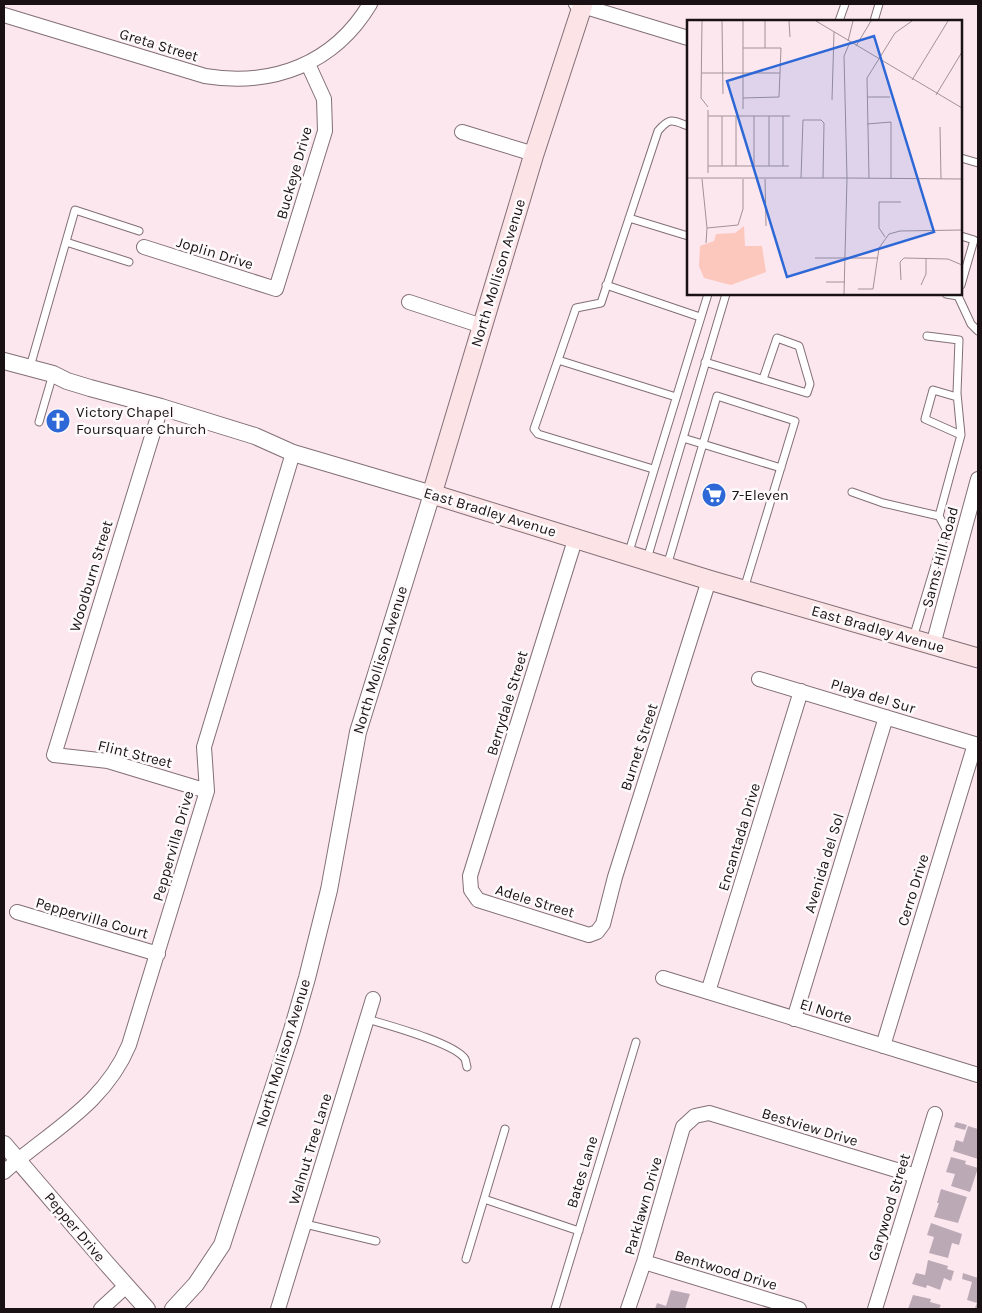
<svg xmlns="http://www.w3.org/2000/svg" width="982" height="1313" viewBox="0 0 982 1313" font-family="Karla,sans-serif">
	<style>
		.building { fill: #bbaab6 }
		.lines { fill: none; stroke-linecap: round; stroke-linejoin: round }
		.service-casing { stroke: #826f76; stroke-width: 9 }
		.minor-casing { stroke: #826f76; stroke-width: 16 }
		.tertiary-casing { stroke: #826f76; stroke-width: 18 }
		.secondary-casing { stroke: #826f76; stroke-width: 21 }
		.service { stroke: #fff; stroke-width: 7 }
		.minor { stroke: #fff; stroke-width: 14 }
		.tertiary { stroke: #fff; stroke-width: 16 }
		.secondary { stroke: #fce3e6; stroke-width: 19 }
		.labels { text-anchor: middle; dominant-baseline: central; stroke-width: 5; stroke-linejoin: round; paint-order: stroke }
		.street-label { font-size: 15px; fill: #191114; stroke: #fefafb }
		.poi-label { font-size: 15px; fill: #191114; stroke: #fefafb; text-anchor: start }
		.inset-road { fill: none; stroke: #a29197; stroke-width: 1 }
		.view { fill: #2d68d6; fill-opacity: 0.15; stroke: #2d68d6; stroke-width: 2.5 }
		.inset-edge { fill: none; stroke: #191114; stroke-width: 2.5 }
	</style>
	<rect width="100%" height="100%" fill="#fde7ef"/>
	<path class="building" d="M956,1122L967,1125L965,1130L954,1127Z
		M968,1126L978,1129V1159L953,1151L956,1140L963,1142Z
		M951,1157L966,1161L965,1164L978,1168L970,1192L951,1186L955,1174L946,1172Z
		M941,1189L967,1197L958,1223L934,1217L939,1203H937Z
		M931,1223L962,1234L959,1245L952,1243L948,1258L929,1253L934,1237L927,1235Z
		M928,1260L948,1266L947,1269L954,1271L951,1281L944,1278L940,1290L927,1285L926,1288L912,1284L916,1273L925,1275Z
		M963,1273L978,1278V1309L975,1308L977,1303L967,1300L972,1282L962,1279Z
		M671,1290L690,1294L685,1309H655L657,1303L666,1306Z
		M913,1295L931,1299L930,1302L941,1305L939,1309H908Z"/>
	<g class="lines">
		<defs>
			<path id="service" d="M839,21L845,4
				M874,21L879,4
				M961,158L978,163
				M629,218L688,236
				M961,236L974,240L961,285
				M66,242L129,262
				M606,285L700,317
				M946,294L958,296
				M958,294V296L971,324L978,331
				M558,360L676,397
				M705,362L807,393L810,384L799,346L777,338L763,379
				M30,367L75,210L139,231
				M957,397L933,390L925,419L961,435
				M39,422L53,374
				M683,438L781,468
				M653,469L538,434L534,429L576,308L601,303L658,131C670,117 672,120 688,126
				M852,492L883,503L939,516
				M628,555L708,294
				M647,559L726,294
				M667,566L717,396L795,421L744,589
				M913,638L946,529L939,516L961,435L957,393L959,340L927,336
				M367,1019C387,1025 455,1043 465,1059C466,1061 466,1064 467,1067
				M484,1199L579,1231
				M305,1224L376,1241
				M466,1259L505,1129
				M555,1309L636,1042"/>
			<path id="minor" d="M576,4L688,38
				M4,15L205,76C273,87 334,64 370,4
				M462,132L534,154
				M144,247L276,289L325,131L324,99L308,64
				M409,302L482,326
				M161,407L54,755L108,761L207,791
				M575,540L470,876L471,890L478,900L589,935L597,932L603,924L615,877L709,580
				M933,645L978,479
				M759,679L978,745
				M17,912L158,954
				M663,978L978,1075
				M708,992L801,691
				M794,1019L886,717
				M883,1046L975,744
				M4,1172C50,1131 104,1105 129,1045L207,791L204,747L293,453
				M644,1262L799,1309
				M101,1309L126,1286
				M278,1309L373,999
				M628,1309L644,1262L683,1127L695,1116L709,1113L916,1176
				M875,1309L935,1114"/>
			<path id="tertiary" d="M4,361L53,374L67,381L90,388L161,407L255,436L293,453L432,494L358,732L329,890L307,978L292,1030L222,1245L196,1284L173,1309
				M4,1144L107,1264L147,1309"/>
			<path id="secondary" d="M583,4L534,154L432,494L709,580L978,658"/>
		</defs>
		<use href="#service" class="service-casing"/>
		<use href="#minor" class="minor-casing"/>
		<use href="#tertiary" class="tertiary-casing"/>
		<use href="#secondary" class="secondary-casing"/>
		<use href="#service" class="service"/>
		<use href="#minor" class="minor"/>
		<use href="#tertiary" class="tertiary"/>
		<use href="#secondary" class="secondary"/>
	</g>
	<defs>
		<symbol id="church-disc" viewBox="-11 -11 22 22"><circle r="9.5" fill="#2d68d6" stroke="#fefafb"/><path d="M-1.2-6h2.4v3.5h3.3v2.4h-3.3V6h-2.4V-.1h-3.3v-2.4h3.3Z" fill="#fff"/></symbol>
		<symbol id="supermarket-disc" viewBox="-11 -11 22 22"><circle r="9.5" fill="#2d68d6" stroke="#fefafb"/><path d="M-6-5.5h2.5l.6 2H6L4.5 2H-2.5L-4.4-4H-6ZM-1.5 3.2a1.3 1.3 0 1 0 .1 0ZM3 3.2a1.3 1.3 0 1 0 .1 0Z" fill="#fff"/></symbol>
	</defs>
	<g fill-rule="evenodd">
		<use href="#church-disc" x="44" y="407" width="28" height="28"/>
		<use href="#supermarket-disc" x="700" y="481" width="28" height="28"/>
	</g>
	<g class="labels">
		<g class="street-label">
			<text transform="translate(159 45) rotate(17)">Greta Street</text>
			<text transform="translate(294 173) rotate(-74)">Buckeye Drive</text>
			<text transform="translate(215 253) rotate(17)">Joplin Drive</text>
			<text transform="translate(498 273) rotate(-73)">North Mollison Avenue</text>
			<text transform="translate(490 512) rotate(17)">East Bradley Avenue</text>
			<text transform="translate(940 557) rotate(-75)">Sams Hill Road</text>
			<text transform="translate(91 576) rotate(-73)">Woodburn Street</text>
			<text transform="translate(878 629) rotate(16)">East Bradley Avenue</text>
			<text transform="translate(380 660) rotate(-73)">North Mollison Avenue</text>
			<text transform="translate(873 696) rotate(17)">Playa del Sur</text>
			<text transform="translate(507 703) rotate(-73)">Berrydale Street</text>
			<text transform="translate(639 747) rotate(-72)">Burnet Street</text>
			<text transform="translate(135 754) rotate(14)">Flint Street</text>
			<text transform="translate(739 837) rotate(-73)">Encantada Drive</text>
			<text transform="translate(173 846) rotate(-74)">Peppervilla Drive</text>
			<text transform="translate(824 863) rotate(-73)">Avenida del Sol</text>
			<text transform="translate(913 890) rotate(-73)">Cerro Drive</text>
			<text transform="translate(535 901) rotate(17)">Adele Street</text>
			<text transform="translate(92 918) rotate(16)">Peppervilla Court</text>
			<text transform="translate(826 1011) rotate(17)">El Norte</text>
			<text transform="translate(283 1053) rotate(-73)">North Mollison Avenue</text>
			<text transform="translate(810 1127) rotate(17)">Bestview Drive</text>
			<text transform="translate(310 1149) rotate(-73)">Walnut Tree Lane</text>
			<text transform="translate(582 1172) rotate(-73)">Bates Lane</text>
			<text transform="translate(643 1206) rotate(-74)">Parklawn Drive</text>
			<text transform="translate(889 1207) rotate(-73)">Garywood Street</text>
			<text transform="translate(75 1227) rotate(50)">Pepper Drive</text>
			<text transform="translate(726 1270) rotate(17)">Bentwood Drive</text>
		</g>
		<g class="poi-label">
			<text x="76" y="412">Victory Chapel<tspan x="76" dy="17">Foursquare Church</tspan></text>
			<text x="732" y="495">7-Eleven</text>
		</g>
	</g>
	<g transform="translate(687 20)">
		<rect width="275" height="275" fill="#fde7ef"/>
		<path d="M57,206L58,226H75L79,252L44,265L17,258L12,246L13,226L27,221L29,214L48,213Z" fill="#fcc7bd"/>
		<path class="inset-road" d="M15,1L14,78L21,87M35,1L36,74M56,1V89M78,1V28M102,1L103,17M129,1L275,88M161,21L166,1M163,22L157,36L160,158L275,159M169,26L184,1M56,28H94L92,77L56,78M15,53H93M225,60L261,1M249,75L275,32M180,77H203M145,80L147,12M21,90V153M21,96H103M35,96V146M49,96V146M67,96V146M82,96V146M96,96V146M180,104L204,102V159M253,107L254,159M21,146H102M0,158H160L157,274M114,158L116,100H134L137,103L136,158M182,158L180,58L208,13L225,1M15,159L20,208L51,205L56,189V159M78,159L79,206M198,217L192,208V182H214M19,223L20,208M128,238H191M214,260L213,242L217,238L261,239L275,245M139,262H158M234,265L239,254V238M171,269H186L192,228L202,214L213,211L275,210"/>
		<path class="view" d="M187,16L247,212L100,257L40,61Z"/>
		<rect width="275" height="275" class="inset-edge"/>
	</g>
	<rect width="982" height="1313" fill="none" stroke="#191114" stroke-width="10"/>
</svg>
